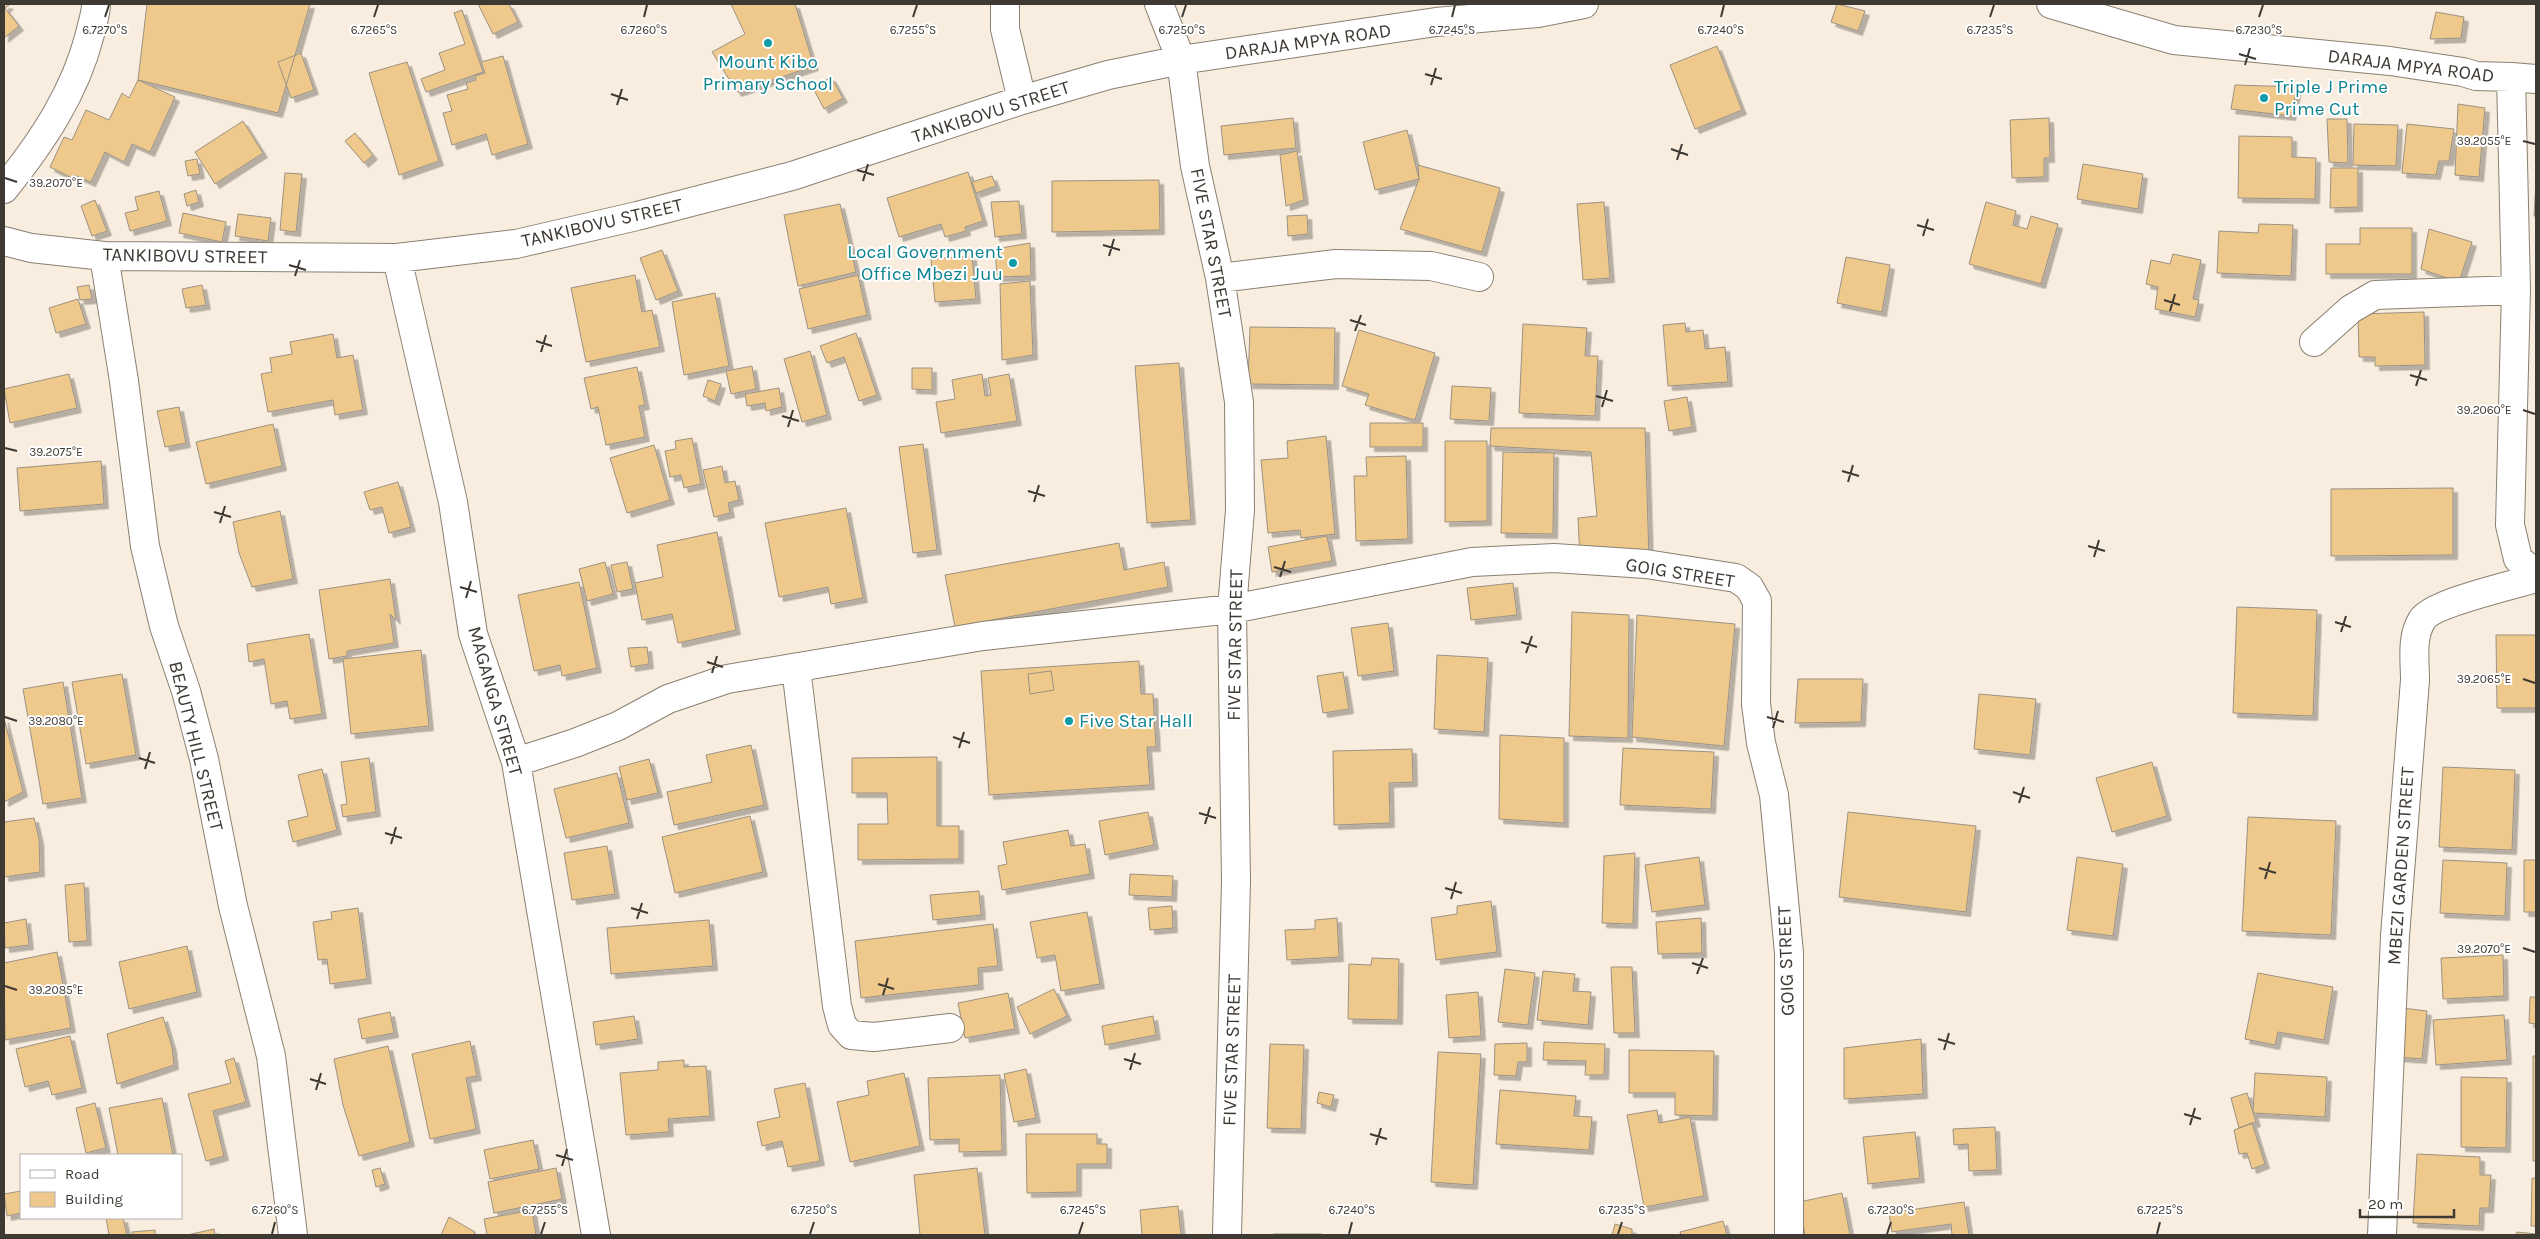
<svg xmlns="http://www.w3.org/2000/svg" width="2540" height="1239" viewBox="0 0 2540 1239" font-family="Karla,sans-serif">
	<style>
		.building { fill: #efc88c; stroke: #9b9283; filter: url(#shadow) }
		.lines { fill: none; stroke-linecap: round; stroke-linejoin: round }
		.minor-casing { stroke: #8a8072; stroke-width: 30 }
		.minor { stroke: #fff; stroke-width: 28 }
		.ticks { fill: none; stroke: #3e3933; stroke-width: 2 }
		.culture-dot { fill: #0f9aa8; stroke: #fff; stroke-width: 2 }
		.labels { text-anchor: middle; dominant-baseline: central; stroke-width: 4; stroke-linejoin: round; paint-order: stroke }
		.street-label { font-size: 19px; fill: #3e3933; stroke: #fff }
		.culture-label { font-size: 19px; fill: #0d838f; stroke: #fff; text-anchor: start }
		.ticks-label { font-size: 12px; text-anchor: middle; fill: #3e3933; stroke: #fff; stroke-width: 4; stroke-linejoin: round; paint-order: stroke }
	</style>
	<defs>
		<filter id="shadow"><feDropShadow dx="4.5" dy="4.5" stdDeviation="0" flood-color="#0004"/></filter>
	</defs>
	<rect width="100%" height="100%" fill="#f8edde"/>
	<path class="building" d="M4,4L9,5L5,8L19,26L4,38Z
		M147,4H310L278,113L138,80Z
		M478,4H509L518,22L493,34Z
		M731,4H795L814,66L737,92L712,52L745,34Z
		M1837,4L1865,11L1858,31L1831,22Z
		M462,10L483,72L426,92L421,79L445,70L439,53L465,44L454,13Z
		M2436,12L2464,17L2461,38L2430,39Z
		M1717,46L1742,110L1695,129L1670,65Z
		M301,53L314,90L291,98L278,62Z
		M503,56L528,144L492,155L486,134L452,145L443,113L452,111L447,95L468,89L466,83L476,80L475,76L485,73L481,62Z
		M407,62L439,161L399,175L369,73Z
		M831,77L843,98L824,109L813,88Z
		M138,80L175,97L150,152L132,144L124,162L105,152L91,182L74,175L72,178L50,167L64,137L72,140L86,110L109,120L122,93L129,98Z
		M2235,85L2297,87L2291,116L2231,109Z
		M2458,104L2485,108L2479,177L2455,175Z
		M1293,118L1296,148L1224,155L1221,126Z
		M2049,118L2050,158H2044V177L2012,178L2010,120Z
		M2327,119H2347L2348,163L2329,162Z
		M243,121L263,153L215,184L195,152Z
		M2354,124L2398,125L2396,166L2353,165Z
		M2407,124L2454,129L2449,161H2439L2436,175L2402,173Z
		M1407,130L1419,179L1375,190L1363,142Z
		M355,133L373,155L364,163L345,141Z
		M2239,136L2292,137V157L2316,158L2315,199L2238,198Z
		M1297,151L1304,200L1286,206L1280,155Z
		M197,159L200,174L188,176L185,161Z
		M2083,164L2143,174L2138,209L2077,199Z
		M1418,165L1500,188L1482,252L1400,229L1419,179Z
		M2331,168H2358V207L2330,208Z
		M968,172L983,221L965,227L966,231L945,237L941,224L899,237L887,198Z
		M285,173L302,174L296,232L280,230Z
		M992,176L996,186L976,193L972,182Z
		M1159,180L1160,230L1052,232V181Z
		M2536,182V216H2534Z
		M196,190L199,202L187,206L184,194Z
		M159,191L167,221L130,231L125,213L138,210L135,197Z
		M95,200L107,231L92,236L81,206Z
		M1019,201L1022,234L995,237L991,202Z
		M1604,202L1610,278L1583,280L1577,204Z
		M1986,202L2016,211L2013,225L2027,229L2031,216L2058,224L2041,284L1969,264Z
		M840,204L856,272L798,286L784,215Z
		M183,213L226,222L222,242L179,233Z
		M238,214L271,218L268,241L235,236Z
		M1307,215L1308,234L1288,236L1287,216Z
		M2259,224L2293,225L2291,276L2217,273L2219,231L2258,233Z
		M2360,228H2412V274H2326V244H2360Z
		M2429,229L2472,242L2459,282L2421,269Z
		M1030,243L1031,276L997,277L995,249Z
		M662,250L678,291L656,300L640,258Z
		M2173,254L2201,260L2193,299L2199,300L2195,317L2155,309L2158,287L2146,284L2151,260L2170,264Z
		M972,256L976,299L935,302L931,259Z
		M1846,257L1890,265L1882,312L1837,303Z
		M635,275L642,312L652,310L660,347L586,362L571,288Z
		M858,275L867,315L808,329L799,289Z
		M1030,281L1033,355L1002,360L1000,284Z
		M89,285L92,299L80,300L77,287Z
		M202,285L206,305L186,308L182,289Z
		M715,293L729,366L684,375L672,302Z
		M78,299L86,324L56,333L49,308Z
		M2424,312L2425,365L2375,366V357H2359L2358,314Z
		M1685,323L1686,332L1703,330L1705,349L1725,347L1728,382L1668,386L1663,325Z
		M1523,324L1587,328L1585,356H1598L1595,416L1519,413Z
		M1250,327L1335,328L1334,385L1248,384Z
		M1359,330L1435,353L1415,420L1365,405L1369,394L1342,386Z
		M856,333L877,395L859,401L844,357L827,363L820,346Z
		M333,334L337,358L353,355L363,410L335,415L333,400L268,412L261,374L272,372L270,358L292,354L290,342Z
		M810,351L827,415L802,422L784,359Z
		M1179,363L1191,520L1147,523L1135,366Z
		M752,366L756,389L731,394L726,371Z
		M637,367L645,405L639,406L645,437L606,445L598,407L591,409L584,378Z
		M912,368H932V390L912,389Z
		M69,374L77,408L10,423L4,389Z
		M982,374L985,396L991,395L988,378L1009,374L1017,421L941,433L936,402L955,399L952,380Z
		M708,380L721,384L715,401L703,396Z
		M1452,386L1491,388L1489,421L1450,419Z
		M779,388L782,407L766,411L765,403L747,406L745,394Z
		M1687,397L1692,427L1669,431L1664,401Z
		M179,407L186,443L165,447L157,411Z
		M1370,423H1423V447H1370Z
		M273,424L282,466L206,484L196,442Z
		M1491,428H1645L1649,559L1580,560L1578,518L1597,516L1591,452L1490,446Z
		M1326,436L1335,534L1301,538L1300,530L1268,533L1261,460L1288,458L1287,441Z
		M692,438L701,484L684,488L681,475L670,477L665,451L676,449L675,441Z
		M1445,441H1487V521L1445,522Z
		M923,444L937,550L913,553L899,447Z
		M654,445L670,500L627,513L610,458Z
		M1503,452L1554,453L1553,534L1501,533Z
		M1406,456L1408,539L1356,541L1354,476H1367L1366,457Z
		M101,461L104,504L20,511L17,468Z
		M722,466L725,483L735,481L739,500L728,503L730,513L714,517L703,470Z
		M398,482L411,527L389,533L382,507L370,510L364,492Z
		M2453,488V555L2331,556V489Z
		M846,508L863,598L831,604L828,587L779,597L765,523Z
		M280,511L293,579L252,587L239,553L233,522Z
		M717,532L736,630L678,643L672,614L642,620L635,583L663,577L657,545Z
		M1327,536L1332,561L1272,572L1268,547Z
		M1119,543L1124,570L1164,562L1168,587L955,627L945,575Z
		M605,562L613,594L587,601L579,569Z
		M627,562L633,589L617,592L611,565Z
		M390,579L396,620L390,614L394,643L347,651V656L329,659L319,590Z
		M579,582L597,668L562,676L560,665L534,671L518,595Z
		M1513,583L1517,615L1471,620L1467,588Z
		M2237,607L2317,610L2313,716L2233,713Z
		M1572,612L1629,615L1628,738L1569,736Z
		M1637,615L1735,624L1724,746L1632,737Z
		M1388,623L1394,671L1358,676L1351,628Z
		M309,634L322,714L290,719L287,701L271,704L264,659L249,662L247,644Z
		M2496,635H2536V708H2497Z
		M647,647L649,664L631,667L628,648Z
		M421,650L429,726L351,734L343,659Z
		M1437,655L1488,658L1484,732L1434,729Z
		M1139,661L1141,694H1153L1156,747H1147L1150,785L989,795L981,671Z
		M1051,671L1054,690L1030,694L1028,674Z
		M1343,672L1349,709L1323,713L1317,676Z
		M122,674L136,755L86,764L72,682Z
		M1798,679H1863L1861,722L1795,723Z
		M63,682L82,798L43,804L23,689Z
		M1979,694L2036,699L2030,755L1974,749Z
		M4,718L23,792L4,802Z
		M1500,735L1564,738V823L1499,819Z
		M751,745L764,805L674,825L667,792L712,782L706,755Z
		M1623,748L1714,752L1711,809L1620,805Z
		M1412,749L1413,782L1389,783L1390,823L1334,825L1333,751Z
		M937,757V826H959V859L858,860V824H888L887,793H852V758Z
		M369,758L376,812L343,817L341,805L347,804L341,762Z
		M649,759L658,793L627,800L619,767Z
		M2152,762L2167,816L2112,832L2096,778Z
		M2443,767L2515,770L2512,850L2439,847Z
		M322,769L337,830L293,842L288,821L308,816L298,775Z
		M617,773L629,823L566,838L554,789Z
		M1148,812L1154,845L1105,855L1099,821Z
		M1848,812L1976,826L1966,912L1839,897Z
		M750,816L763,872L675,893L662,837Z
		M2248,817L2336,821L2331,935L2242,931Z
		M34,818L39,839L40,872L4,877V822Z
		M1068,830L1071,846L1085,844L1090,874L1002,890L998,866L1007,864L1003,842Z
		M607,846L615,894L572,900L564,853Z
		M1635,853L1633,924L1602,923L1604,856Z
		M1699,857L1705,905L1652,912L1645,865Z
		M2077,857L2123,864L2113,936L2067,930Z
		M2443,860L2507,863L2505,916L2440,913Z
		M2524,860H2536V912H2524Z
		M1130,874L1173,876L1172,897L1129,895Z
		M84,883L87,941L69,942L65,885Z
		M979,891L981,915L933,920L930,895Z
		M1491,901L1497,952L1436,960L1431,918L1457,914V906Z
		M1172,906L1173,928L1150,930L1148,908Z
		M358,908L367,979L330,984L327,959L318,960L313,922L332,919L331,912Z
		M1087,912L1100,984L1061,991L1055,955L1037,958L1030,922Z
		M1337,918L1339,957L1287,960L1285,930L1315,929V920Z
		M1701,918L1702,953L1658,954L1656,922Z
		M26,919L29,945L5,948L4,923Z
		M709,920L713,966L611,974L607,928Z
		M993,924L998,966L978,968L979,985L861,998L855,941Z
		M187,946L197,992L129,1009L119,962Z
		M57,952L71,1028L5,1040L4,963Z
		M2503,955L2504,996L2443,999L2441,958Z
		M1372,958L1399,959L1398,1020L1348,1019L1349,964L1371,965Z
		M1611,967H1632L1635,1033H1614Z
		M1505,969L1535,973L1528,1025L1498,1022Z
		M1543,971L1575,974L1573,991L1591,992L1588,1025L1537,1020Z
		M2258,973L2333,987L2324,1040L2278,1032L2275,1045L2245,1039Z
		M1054,989L1067,1016L1030,1034L1017,1007Z
		M1478,992L1481,1036L1449,1038L1446,995Z
		M1008,993L1015,1029L965,1038L958,1003Z
		M2530,997H2536V1024L2529,1023Z
		M2402,1008L2427,1011L2422,1059L2397,1057Z
		M390,1012L394,1033L362,1039L358,1019Z
		M2504,1015L2507,1060L2436,1065L2433,1020Z
		M634,1016L638,1039L596,1045L593,1022Z
		M1153,1016L1156,1035L1105,1045L1102,1026Z
		M163,1017L172,1047L174,1065L117,1084L107,1034Z
		M70,1036L82,1088L52,1095L48,1081L25,1087L16,1049Z
		M1921,1039L1923,1094L1844,1099V1048Z
		M470,1041L477,1076L466,1078L476,1129L430,1139L412,1054Z
		M1544,1042L1605,1044L1604,1075H1585L1586,1061L1543,1060Z
		M1527,1043V1062H1518L1516,1076L1494,1075L1495,1044Z
		M1270,1044L1304,1045L1301,1129L1267,1128Z
		M388,1046L410,1142L359,1156L343,1105L334,1059Z
		M1629,1050L1714,1051L1713,1116L1675,1115V1093H1629Z
		M1438,1052L1481,1054L1473,1185L1431,1182Z
		M2533,1056H2536V1161H2533Z
		M234,1058L246,1102L213,1111L224,1156L206,1161L188,1094L231,1083L225,1061Z
		M684,1060V1067L706,1066L710,1116L668,1119L669,1132L626,1135L620,1073L658,1070V1062Z
		M1026,1069L1036,1118L1014,1122L1004,1074Z
		M904,1073L920,1146L850,1162L837,1102L869,1095L867,1081Z
		M2255,1073L2327,1077L2325,1117L2253,1113Z
		M1000,1075L1002,1151L959,1152V1139L930,1140L928,1078Z
		M2461,1077L2507,1078L2506,1148L2461,1147Z
		M805,1083L820,1161L788,1167L782,1141L762,1146L757,1122L780,1117L774,1089Z
		M1500,1090L1576,1096L1574,1116L1592,1117L1589,1150L1496,1144Z
		M1319,1092L1334,1095L1331,1107L1317,1103Z
		M2247,1093L2256,1122L2239,1128L2231,1098Z
		M162,1098L173,1155H118L109,1108Z
		M95,1103L106,1148L86,1153L76,1108Z
		M1657,1110L1659,1123L1690,1117L1704,1196L1644,1207L1627,1115Z
		M2252,1123L2265,1164L2252,1169L2247,1153L2239,1154L2234,1130Z
		M1995,1127L1997,1170L1969,1171L1968,1144L1954,1145L1953,1129Z
		M1915,1132L1920,1178L1868,1184L1863,1137Z
		M1026,1134H1097V1144H1107V1164H1077V1192L1027,1193Z
		M533,1140L539,1169L490,1179L484,1150Z
		M2417,1154L2480,1157V1175H2491L2489,1208H2480L2479,1226L2413,1223Z
		M380,1168L385,1184L376,1187L372,1170Z
		M556,1168L562,1199L494,1213L488,1182Z
		M977,1168L985,1235H920L914,1175Z
		M2532,1178H2536V1226H2531Z
		M21,1191V1213L7,1216L4,1194Z
		M1842,1193L1850,1235H1805L1799,1202Z
		M1964,1202L1969,1235H1952L1951,1224L1892,1232L1889,1213Z
		M1178,1206L1181,1235H1142L1140,1210Z
		M532,1210L536,1235H487L484,1219Z
		M449,1217L475,1232L474,1235H441Z
		M106,1218H123L127,1235H109Z
		M1723,1221L1727,1235H1681L1680,1232Z
		M1615,1224L1632,1229V1235H1612Z
		M214,1229L215,1235H187Z
		M155,1230V1235H132V1232Z
		M2517,1232L2536,1234V1235H2516Z
		M1273,1234H1322V1235H1273Z"/>
	<g class="lines">
		<defs>
			<path id="minor" d="M1005,4V29L1022,100
				M1159,4L1181,60L1195,166L1220,278L1239,402L1240,510L1232,609L1236,881L1227,1235
				M2051,4L2174,40L2390,61L2463,72L2476,76L2511,77L2516,290L2510,525L2518,559L2536,574
				M2511,77L2536,79
				M4,189C42,142 75,93 90,34C92,24 96,14 96,4
				M4,241L31,248L104,256L397,258L516,244L637,216L792,176L1022,100L1108,75L1181,60L1436,22L1538,13L1584,4
				M104,256L124,381L145,546L164,626L186,691L204,759L233,906L271,1056L293,1235
				M397,258L453,502L473,634L516,762L596,1235
				M1220,278L1336,264L1431,266L1479,277
				M2314,342L2351,309L2375,295L2516,290
				M796,668L837,1006L842,1025L851,1035L874,1037L950,1028
				M516,762L575,743L618,726L668,699L727,679L983,636L1232,609L1472,562L1554,558L1646,564L1736,578L1749,587L1757,601L1756,704L1761,743L1774,795L1789,953V1235
				M2382,1235L2395,936L2415,680C2415,661 2411,637 2422,620C2432,603 2514,585 2536,578"/>
		</defs>
		<use href="#minor" class="minor-casing"/>
		<use href="#minor" class="minor"/>
	</g>
	<path class="ticks" d="M105,17L109,5M374,17L378,5M644,17L647,5M913,17L917,5M1182,17L1186,5M1452,17L1455,5M1721,17L1724,5M1990,17L1994,5M2259,17L2263,5M2239,54L2256,59M2245,65L2250,48M1425,74L1442,79M1431,85L1436,68M611,94L628,100M617,105L622,89M2523,141L2535,144M1671,149L1688,155M1677,160L1682,144M857,170L874,175M5,178L17,182M863,181L868,164M1917,225L1934,230M1923,236L1928,219M1103,245L1120,250M1109,256L1114,239M289,265L306,270M295,276L300,260M2164,300L2180,305M2170,311L2175,294M1350,320L1366,325M1355,331L1361,315M536,341L552,346M541,352L546,335M2410,375L2427,380M2416,386L2421,370M1596,396L1613,401M1602,407L1607,390M2523,410L2535,414M782,416L799,421M788,427L793,410M5,448L17,451M1842,471L1859,476M1848,482L1853,465M1028,491L1045,496M1034,502L1039,485M214,512L231,517M220,523L225,506M2088,546L2105,551M2094,557L2099,540M1274,567L1291,572M1280,577L1285,561M460,587L477,592M466,598L471,581M2335,622L2351,627M2341,632L2346,616M1521,642L1537,647M1526,653L1532,636M707,662L723,667M712,673L717,656M2523,679L2535,683M5,717L17,721M1767,717L1784,722M1773,728L1778,711M953,737L970,743M959,748L964,732M139,758L155,763M145,769L150,752M2013,792L2030,798M2019,803L2024,787M1199,813L1216,818M1205,824L1210,807M385,833L402,838M391,844L396,827M2259,868L2276,873M2265,879L2270,862M1445,888L1462,893M1451,899L1456,882M631,908L648,913M637,919L642,903M2523,948L2535,952M1692,963L1708,968M1697,974L1703,958M878,984L894,989M5,986L17,990M883,995L888,978M1938,1039L1955,1044M1944,1050L1949,1033M1124,1059L1141,1064M1130,1070L1135,1053M310,1079L326,1084M316,1090L321,1073M2184,1114L2201,1119M2190,1125L2195,1108M1370,1134L1387,1139M1376,1145L1381,1128M556,1155L573,1160M562,1166L567,1149M272,1234L275,1222M541,1234L545,1222M810,1234L814,1222M1079,1234L1083,1222M1349,1234L1352,1222M1618,1234L1622,1222M1887,1234L1891,1222M2157,1234L2160,1222"/>
	<g class="culture-dot">
		<circle cx="768" cy="43" r="5"/>
		<circle cx="2264" cy="98" r="5"/>
		<circle cx="1013" cy="263" r="5"/>
		<circle cx="1069" cy="721" r="5"/>
	</g>
	<g class="labels">
		<g class="street-label">
			<text transform="translate(1308 42) rotate(-8)">DARAJA MPYA ROAD</text>
			<text transform="translate(2411 66) rotate(7)">DARAJA MPYA ROAD</text>
			<text transform="translate(991 112) rotate(-18)">TANKIBOVU STREET</text>
			<text transform="translate(602 223) rotate(-13)">TANKIBOVU STREET</text>
			<text transform="translate(1211 243) rotate(79)">FIVE STAR STREET</text>
			<text transform="translate(185 256) rotate(1)">TANKIBOVU STREET</text>
			<text transform="translate(1680 573) rotate(9)">GOIG STREET</text>
			<text transform="translate(1235 645) rotate(-89)">FIVE STAR STREET</text>
			<text transform="translate(495 701) rotate(74)">MAGANGA STREET</text>
			<text transform="translate(196 746) rotate(76)">BEAUTY HILL STREET</text>
			<text transform="translate(2401 866) rotate(-86)">MBEZI GARDEN STREET</text>
			<text transform="translate(1786 961) rotate(-92)">GOIG STREET</text>
			<text transform="translate(1232 1050) rotate(-88)">FIVE STAR STREET</text>
		</g>
		<g class="culture-label">
			<text x="768" y="62" text-anchor="middle">Mount Kibo<tspan x="768" dy="22">Primary School</tspan></text>
			<text x="2274" y="87">Triple J Prime<tspan x="2274" dy="22">Prime Cut</tspan></text>
			<text x="1003" y="252" text-anchor="end">Local Government<tspan x="1003" dy="22">Office Mbezi Juu</tspan></text>
			<text x="1079" y="721">Five Star Hall</text>
		</g>
	</g>
	<g class="ticks-label">
		<text x="105" y="34">6.7270°S</text>
		<text x="374" y="34">6.7265°S</text>
		<text x="644" y="34">6.7260°S</text>
		<text x="913" y="34">6.7255°S</text>
		<text x="1182" y="34">6.7250°S</text>
		<text x="1452" y="34">6.7245°S</text>
		<text x="1721" y="34">6.7240°S</text>
		<text x="1990" y="34">6.7235°S</text>
		<text x="2259" y="34">6.7230°S</text>
		<text x="2484" y="145">39.2055°E</text>
		<text x="56" y="187">39.2070°E</text>
		<text x="2484" y="414">39.2060°E</text>
		<text x="56" y="456">39.2075°E</text>
		<text x="2484" y="683">39.2065°E</text>
		<text x="56" y="725">39.2080°E</text>
		<text x="2484" y="953">39.2070°E</text>
		<text x="56" y="994">39.2085°E</text>
		<text x="275" y="1214">6.7260°S</text>
		<text x="545" y="1214">6.7255°S</text>
		<text x="814" y="1214">6.7250°S</text>
		<text x="1083" y="1214">6.7245°S</text>
		<text x="1352" y="1214">6.7240°S</text>
		<text x="1622" y="1214">6.7235°S</text>
		<text x="1891" y="1214">6.7230°S</text>
		<text x="2160" y="1214">6.7225°S</text>
	</g>
	<rect width="2540" height="1239" fill="none" stroke="#3e3933" stroke-width="10"/>
	<rect x="20" y="1154" width="162" height="65" fill="#ffffff" stroke="#b2b0ad"/>
	<rect x="30" y="1170" width="25" height="8" fill="#ffffff" stroke="#b2b0ad"/>
	<text x="65" y="1179" font-size="15" fill="#3e3933">Road</text>
	<rect x="30" y="1192" width="25" height="15" fill="#efc88c" stroke="#b2b0ad"/>
	<text x="65" y="1204" font-size="15" fill="#3e3933">Building</text>
	<path d="M2360 1209v8h94v-8" fill="none" stroke="#3e3933" stroke-width="2.5"/>
	<text x="2368" y="1209" font-size="15" fill="#3e3933" stroke="#ffffff" stroke-width="4" paint-order="stroke">20 m</text>
</svg>
